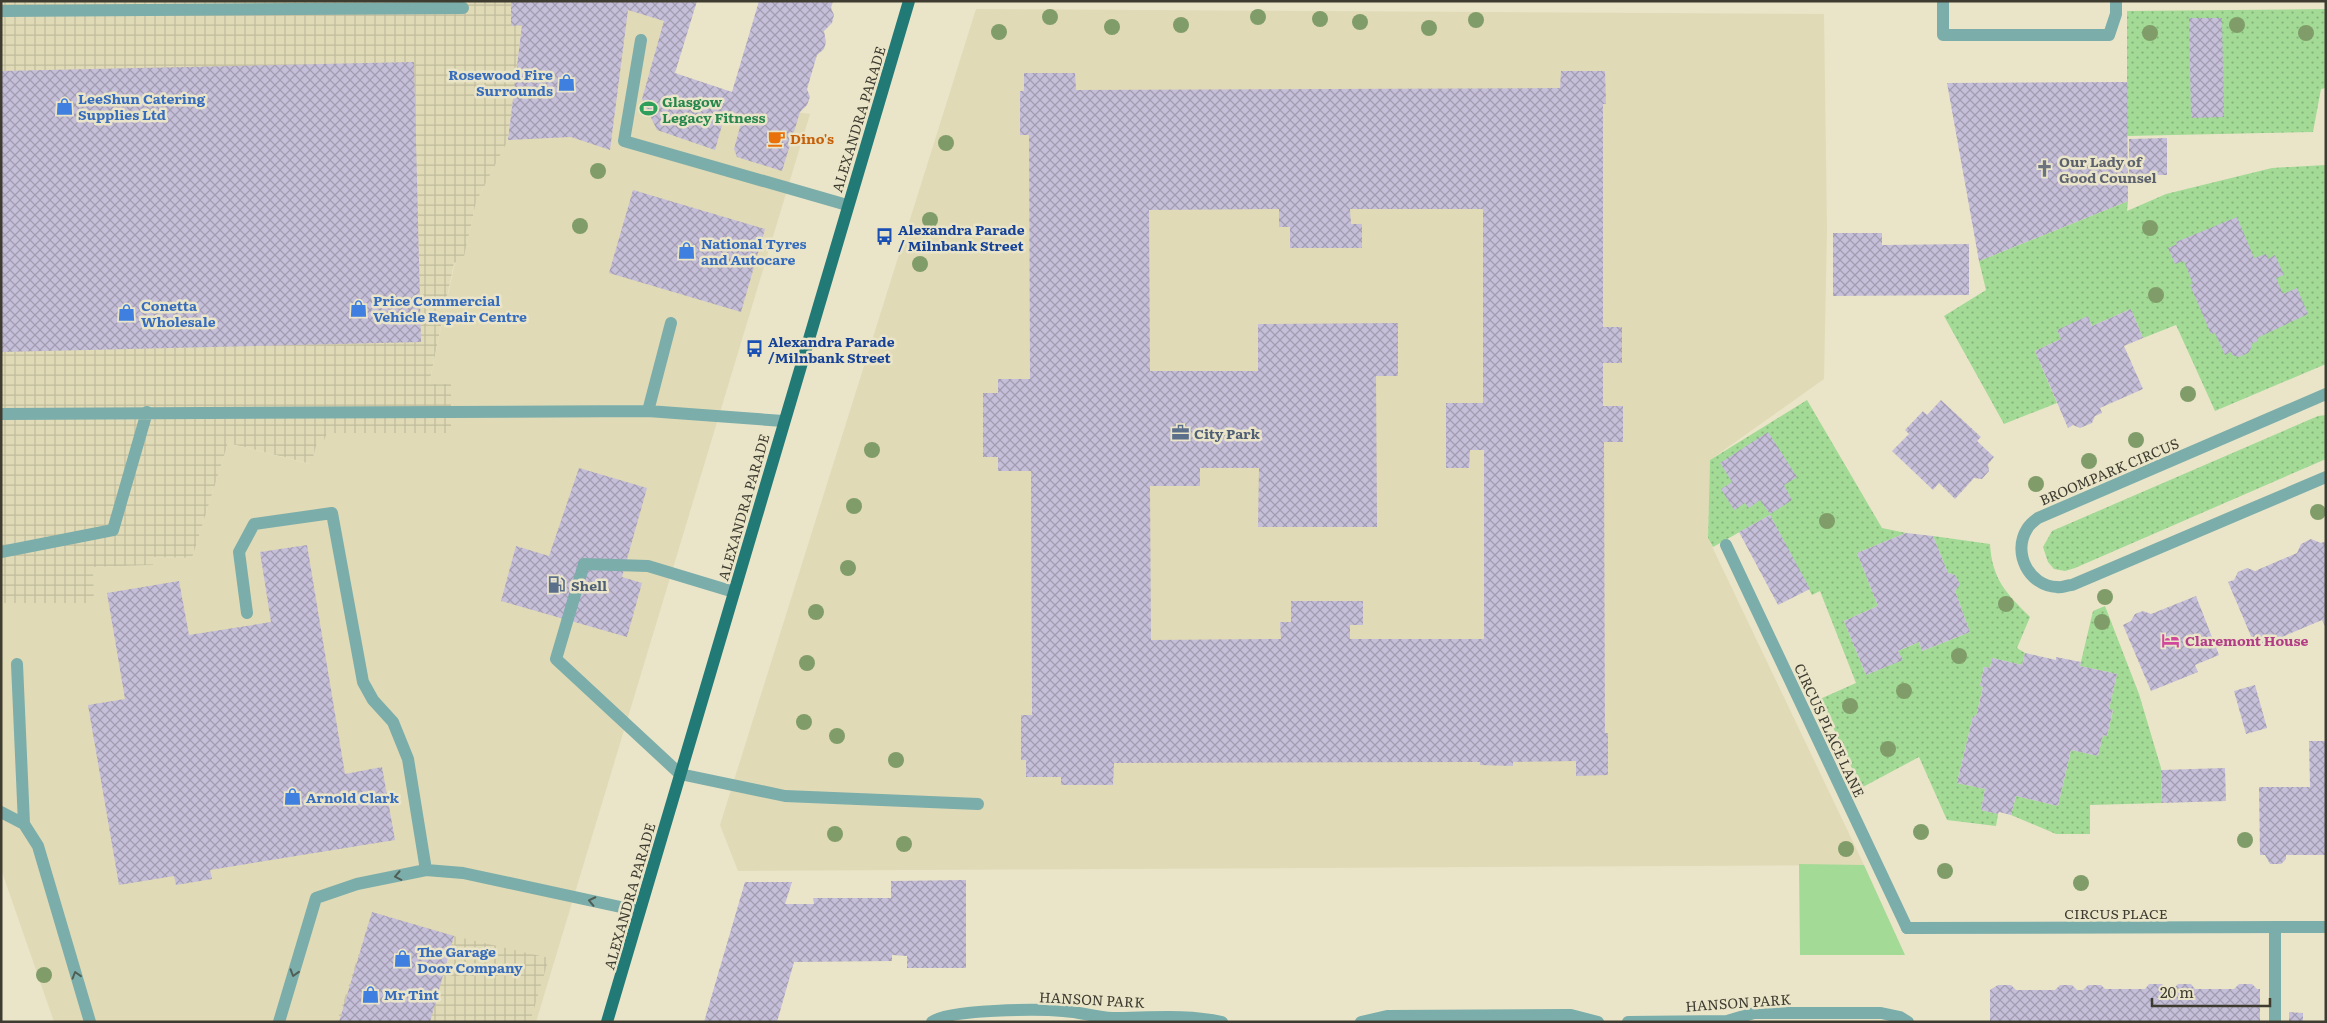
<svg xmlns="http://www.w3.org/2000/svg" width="2327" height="1023" viewBox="0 0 2327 1023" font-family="Literata,serif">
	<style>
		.built { fill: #e0dab6 }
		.industrial { fill: url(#industrial-grid) }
		.grass { fill: #a2da96 }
		.garden { fill: url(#garden-dots) }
		.building { fill: url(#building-cross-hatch); fill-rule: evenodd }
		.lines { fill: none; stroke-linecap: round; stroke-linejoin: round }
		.service { stroke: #7badaa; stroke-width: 12 }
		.minor { stroke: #7badaa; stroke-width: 12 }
		.primary { stroke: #227a77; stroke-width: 12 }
		.tree { fill: #809d69 }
		.oneway { stroke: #505e55 }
		.labels { text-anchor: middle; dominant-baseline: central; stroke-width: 5; stroke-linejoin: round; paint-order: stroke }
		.shop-label { font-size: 14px; font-weight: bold; fill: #366cbe; stroke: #eae5c8; text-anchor: start }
		.leisure-label { font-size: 14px; font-weight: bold; fill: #27864d; stroke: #eae5c8; text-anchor: start }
		.street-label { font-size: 14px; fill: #3e3c31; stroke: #eae5c8 }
		.food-label { font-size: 14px; font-weight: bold; fill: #c56008; stroke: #eae5c8; text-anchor: start }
		.worship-label { font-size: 14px; font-weight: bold; fill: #5b616d; stroke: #eae5c8; text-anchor: start }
		.transit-label { font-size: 14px; font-weight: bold; fill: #164399; stroke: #eae5c8; text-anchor: start }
		.service-label { font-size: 14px; font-weight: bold; fill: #4e5e75; stroke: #eae5c8; text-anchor: start }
		.hotel-label { font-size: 14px; font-weight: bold; fill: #b23c85; stroke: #eae5c8; text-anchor: start }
	</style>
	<defs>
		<pattern id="industrial-grid" width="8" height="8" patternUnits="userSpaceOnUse" patternTransform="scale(1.25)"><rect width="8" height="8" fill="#e0dab6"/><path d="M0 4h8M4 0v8" fill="none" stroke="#c1bc9d"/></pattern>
		<pattern id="garden-dots" width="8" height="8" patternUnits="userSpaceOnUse" patternTransform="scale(1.25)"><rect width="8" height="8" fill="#a2da96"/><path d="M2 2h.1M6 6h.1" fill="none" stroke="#85b27b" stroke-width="1.8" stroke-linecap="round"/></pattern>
		<pattern id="building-cross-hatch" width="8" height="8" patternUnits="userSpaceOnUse" patternTransform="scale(1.25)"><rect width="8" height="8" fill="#c6bfda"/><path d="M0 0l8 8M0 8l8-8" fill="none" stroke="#a29cb1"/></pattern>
	</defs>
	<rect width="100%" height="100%" fill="#eae5c8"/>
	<path class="built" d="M511,1H693L667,93L810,114L536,1022H54L1,869V603H94L92,567L152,565L154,557L192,558L228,443L310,464L317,442L327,433H451L429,384L455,262L464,257L476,202L508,140L521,25L511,26Z
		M976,9L1824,14L1827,228L1824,379L1710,460L1708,538L1864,865L738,871L720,825Z"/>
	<path class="industrial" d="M1,1H511V26L522,25L508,140L476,202L464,257L454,263L429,384H451V433H327L323,443H317L311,464L228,443L192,558L154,557L153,565L93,567L94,603H1Z
		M372,912L454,936L549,958L530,1022H337Z"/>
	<path class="grass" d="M1799,864L1864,865L1905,955H1800Z"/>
	<path class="garden" d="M2326,9V88L2321,89L2313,132L2127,136V11Z
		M2326,165V364L2215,411L2176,325L2143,338L2131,309L2092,326L2088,317L2061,339L2035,351L2057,403L2004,424L1944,316L1986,290L1979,261L2128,201L2127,211L2166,194L2272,168Z
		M1807,400L1882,528L1906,533L1857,553L1878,606L1844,621L1866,675L1902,660L1898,651L1919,642L1922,651L1970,632L1955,591L1959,584L1955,575L1948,573L1933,536L1990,544C1992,579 2006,593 2030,617L2017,648L2025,653L2022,665L1992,658L1990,668L1984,667L1980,686L1983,687L1976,717L1973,716L1957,783L1985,789L1981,810L1998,814L1996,826L1947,820L1919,757L1861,788L1820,699L1856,683L1820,591L1812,595L1770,515L1713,547L1708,538L1710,460Z
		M2326,415V459L2075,568L2065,571L2054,569L2048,562L2043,547L2052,531L2318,416Z
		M2105,606L2139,694L2161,768L2162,803L2090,805V834H2056L2011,815L2016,796L2058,806L2071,750L2098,756L2103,735L2107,736L2113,711L2109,709L2117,674L2080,666L2093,611Z"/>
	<path class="building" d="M511,1H697L675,73L732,92L759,1H833L831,8L834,15L832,23L824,31L826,42L824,49L817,55L807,89L810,97L807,105L800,112L782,171L737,157L734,149L743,116L726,111L715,150L657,130L642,99L664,21L628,10L610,150L571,137L508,140L522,25L511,26Z
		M2189,18H2222L2224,117L2191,118Z
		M414,62L421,342L1,352V71Z
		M1561,71H1605L1606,104H1603V327H1622V363H1603V406H1623V442H1604L1605,733H1608V775L1576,776V761L1513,762V766L1480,765V762L1114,763L1113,785H1061V777H1026V760H1021V715H1032L1031,471H998V457H983V393H998V379H1030L1029,135H1020V91H1024V73H1075L1076,90L1560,88ZM1279,209V227H1290V248H1362V224H1351L1350,209H1483V403H1446V468H1469L1470,450H1484V639H1350V625H1363V601H1291V622H1280L1281,639L1151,640L1150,486H1200V468H1259L1258,527H1377L1376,376H1398V323L1258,324V371H1150L1149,210Z
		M2127,82L2128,201L1979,261L1947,83Z
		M2167,138V175H2129V139Z
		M633,190L765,229L741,312L609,273Z
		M2237,217L2254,258L2266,254L2268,259L2275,255L2284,275L2276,278L2283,294L2297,288L2308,314L2257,338L2258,341L2251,344L2252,347L2248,353L2239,357L2232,355L2231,352L2225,355L2215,333L2211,334L2190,285L2193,284L2184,261L2175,264L2168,248L2177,244L2176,242Z
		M1833,233H1882V245L1969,244V295L1833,296Z
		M2131,309L2143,338L2124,346L2143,389L2100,408L2102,413L2095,416L2092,423L2080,428L2073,425L2068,428L2035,351L2061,339L2057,330L2088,316L2092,326Z
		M1941,400L1981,437L1977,441L1994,457L1988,464L1989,471L1982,479L1974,478L1955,499L1939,483L1933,490L1892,451L1909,434L1905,430L1923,411L1927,415Z
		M1768,432L1797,477L1784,485L1792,500L1770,514L1760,500L1749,508L1745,503L1734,510L1721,489L1732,482L1720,463Z
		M579,468L647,488L622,577L642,583L627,637L501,601L516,546L549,556Z
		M1770,515L1810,589L1778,605L1739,532Z
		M1906,533L1933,536L1948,573L1955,575L1960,584L1955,591L1970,632L1922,651L1919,642L1898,651L1903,660L1866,675L1844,621L1878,606L1857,553Z
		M2311,539L2321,543L2326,541V628L2322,620L2256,648L2228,582L2234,580L2238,572L2247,568L2255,571L2297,553L2301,544Z
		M307,545L345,774L382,767L395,840L210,870L212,879L176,885L174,876L119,885L88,705L125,699L107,593L179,581L189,635L271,622L260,552Z
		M2196,596L2219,655L2195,665L2198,672L2151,691L2123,625L2131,621L2135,614L2143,611L2151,614Z
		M2025,653L2056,660V657L2081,662L2080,666L2117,674L2109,709L2113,710L2107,736L2103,735L2098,756L2071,750L2058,806L2016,796L2011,815L1999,812L1998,814L1981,810L1985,789L1957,783L1973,716L1976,717L1983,687L1980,686L1984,667L1990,668L1992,658L2022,665Z
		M2255,685L2267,728L2246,734L2234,691Z
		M2309,741H2326V855H2286V859L2281,864H2270L2265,855H2260L2259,787H2310Z
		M2225,768L2226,801L2162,803L2161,770Z
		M966,880V968H907V956L892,955V961L794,962L777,1022H704L745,882H792L785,904H814L813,898H891V881Z
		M372,912L454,936L430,1022H339Z
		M2149,984H2162L2167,989H2173L2178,984H2191L2195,989H2234L2239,984H2252L2257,989H2260V1022H1990V990L1998,985H2011L2016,990H2055L2060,985H2072L2077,990H2083L2088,985H2101L2105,989H2145Z
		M2289,1012L2303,1013V1022H2289Z"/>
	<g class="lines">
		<path class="service" d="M1943,1V35H2109L2116,14V1
			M1,11L463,8
			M641,40L624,141L847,205
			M648,411L671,323
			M1,414L648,411L783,421
			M1726,545L1907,928
			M1,552L113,530L147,412
			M734,592L648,566L584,564L556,659L680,774L785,796L978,804
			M247,613L239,552L254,524L332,513L363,682L373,700L393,722L408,759L426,870
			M17,664L24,824
			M1,812L24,824L38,846L90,1022
			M279,1022L316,898L357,884L426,870L463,873L639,911
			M2275,1022V927"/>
		<path class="minor" d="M2326,394L2038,518C2034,521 2029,525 2027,529C2012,553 2029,586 2057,587C2062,588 2067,585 2072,585L2326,477
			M1907,928L2326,927
			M932,1022C948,1009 1040,1009 1063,1011C1080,1012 1096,1017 1112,1018C1149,1018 1186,1014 1222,1022
			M1361,1022L1387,1016L1571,1015L1598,1022
			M1628,1022L1727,1021L1754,1013H1881L1900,1017L1908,1022"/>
		<path class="primary" d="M607,1022L909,1"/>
	</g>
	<g class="tree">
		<circle cx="1050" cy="17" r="8"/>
		<circle cx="1258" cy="17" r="8"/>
		<circle cx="1320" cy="19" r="8"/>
		<circle cx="1476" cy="20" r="8"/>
		<circle cx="1360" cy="22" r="8"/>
		<circle cx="1181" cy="25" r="8"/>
		<circle cx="2237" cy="25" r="8"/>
		<circle cx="1112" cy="27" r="8"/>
		<circle cx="1429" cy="28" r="8"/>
		<circle cx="999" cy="32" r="8"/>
		<circle cx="2150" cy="33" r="8"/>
		<circle cx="2306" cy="33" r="8"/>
		<circle cx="946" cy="143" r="8"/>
		<circle cx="598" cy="171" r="8"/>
		<circle cx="930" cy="220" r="8"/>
		<circle cx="580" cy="226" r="8"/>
		<circle cx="2150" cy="228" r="8"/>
		<circle cx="920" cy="264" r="8"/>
		<circle cx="2156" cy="295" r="8"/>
		<circle cx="2188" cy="394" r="8"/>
		<circle cx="2136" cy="440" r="8"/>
		<circle cx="872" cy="450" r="8"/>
		<circle cx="2089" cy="461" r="8"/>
		<circle cx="2036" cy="484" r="8"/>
		<circle cx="854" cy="506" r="8"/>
		<circle cx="2318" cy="512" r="8"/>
		<circle cx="1827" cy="521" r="8"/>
		<circle cx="848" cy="568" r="8"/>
		<circle cx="2105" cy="597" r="8"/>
		<circle cx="2006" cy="604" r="8"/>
		<circle cx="816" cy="612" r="8"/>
		<circle cx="2102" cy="622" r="8"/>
		<circle cx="1959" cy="656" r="8"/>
		<circle cx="807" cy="663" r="8"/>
		<circle cx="1904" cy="691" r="8"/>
		<circle cx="1850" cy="706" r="8"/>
		<circle cx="804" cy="722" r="8"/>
		<circle cx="837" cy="736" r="8"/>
		<circle cx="1888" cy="749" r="8"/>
		<circle cx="896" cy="760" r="8"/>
		<circle cx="1921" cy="832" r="8"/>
		<circle cx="835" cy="834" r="8"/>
		<circle cx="2245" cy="840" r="8"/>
		<circle cx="904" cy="844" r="8"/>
		<circle cx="1846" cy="849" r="8"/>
		<circle cx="1945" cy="871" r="8"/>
		<circle cx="2081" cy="883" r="8"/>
		<circle cx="44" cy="975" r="8"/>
	</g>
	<defs><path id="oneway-chevron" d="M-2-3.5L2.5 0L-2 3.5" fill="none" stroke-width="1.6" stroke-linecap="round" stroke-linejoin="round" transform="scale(1.25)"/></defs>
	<g class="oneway">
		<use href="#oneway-chevron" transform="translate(398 876) rotate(169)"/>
		<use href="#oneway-chevron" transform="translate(592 901) rotate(-168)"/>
		<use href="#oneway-chevron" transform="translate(294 973) rotate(107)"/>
		<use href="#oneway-chevron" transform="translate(76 975) rotate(-107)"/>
	</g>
	<defs>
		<symbol id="shop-bare" viewBox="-9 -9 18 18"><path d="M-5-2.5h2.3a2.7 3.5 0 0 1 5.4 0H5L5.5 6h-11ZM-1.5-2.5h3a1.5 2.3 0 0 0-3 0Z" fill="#3f7fe0" stroke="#eae5c8" stroke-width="2.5" paint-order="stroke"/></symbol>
		<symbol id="stadium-bare" viewBox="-9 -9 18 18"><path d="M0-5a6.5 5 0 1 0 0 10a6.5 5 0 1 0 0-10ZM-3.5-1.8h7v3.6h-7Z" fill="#2e9e5b" stroke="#eae5c8" stroke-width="2.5" paint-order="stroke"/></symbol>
		<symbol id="cafe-bare" viewBox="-9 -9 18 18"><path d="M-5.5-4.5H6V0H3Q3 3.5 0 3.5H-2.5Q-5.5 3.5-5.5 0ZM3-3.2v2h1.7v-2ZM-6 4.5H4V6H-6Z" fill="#e8710a" stroke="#eae5c8" stroke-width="2.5" paint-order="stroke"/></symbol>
		<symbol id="church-bare" viewBox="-9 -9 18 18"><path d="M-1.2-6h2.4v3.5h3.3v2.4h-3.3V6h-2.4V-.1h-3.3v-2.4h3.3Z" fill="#6b7280" stroke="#eae5c8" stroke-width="2.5" paint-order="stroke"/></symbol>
		<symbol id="bus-bare" viewBox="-9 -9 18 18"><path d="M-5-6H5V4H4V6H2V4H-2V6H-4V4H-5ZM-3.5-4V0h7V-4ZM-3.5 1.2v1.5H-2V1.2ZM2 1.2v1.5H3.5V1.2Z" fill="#1a4fb4" stroke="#eae5c8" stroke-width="2.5" paint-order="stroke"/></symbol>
		<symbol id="office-bare" viewBox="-9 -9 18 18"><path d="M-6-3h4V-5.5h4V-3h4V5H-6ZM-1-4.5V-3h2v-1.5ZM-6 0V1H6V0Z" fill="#5c6f8a" stroke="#eae5c8" stroke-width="2.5" paint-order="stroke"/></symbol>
		<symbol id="fuel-bare" viewBox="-9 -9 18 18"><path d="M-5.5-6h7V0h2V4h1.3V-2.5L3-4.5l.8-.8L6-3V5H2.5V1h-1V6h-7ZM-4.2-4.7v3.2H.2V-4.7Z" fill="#5c6f8a" stroke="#eae5c8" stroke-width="2.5" paint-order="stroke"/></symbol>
		<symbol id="hotel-bare" viewBox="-9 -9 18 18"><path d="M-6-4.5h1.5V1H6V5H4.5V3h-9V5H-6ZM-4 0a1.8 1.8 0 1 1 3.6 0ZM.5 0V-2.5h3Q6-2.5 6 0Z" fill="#d1479c" stroke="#eae5c8" stroke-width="2.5" paint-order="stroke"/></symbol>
	</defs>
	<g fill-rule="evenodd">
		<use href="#shop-bare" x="554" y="70" width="25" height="25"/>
		<use href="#shop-bare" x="52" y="94" width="25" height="25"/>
		<use href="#stadium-bare" x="636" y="96" width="25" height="25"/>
		<use href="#cafe-bare" x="764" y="126" width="25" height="25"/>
		<use href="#church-bare" x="2032" y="156" width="25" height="25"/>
		<use href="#bus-bare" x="872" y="224" width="25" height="25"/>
		<use href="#shop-bare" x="674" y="238" width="25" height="25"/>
		<use href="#shop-bare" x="346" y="296" width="25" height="25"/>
		<use href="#shop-bare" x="114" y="300" width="25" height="25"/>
		<use href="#bus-bare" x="742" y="336" width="25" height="25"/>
		<use href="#office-bare" x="1168" y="420" width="25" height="25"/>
		<use href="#fuel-bare" x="544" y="572" width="25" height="25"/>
		<use href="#hotel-bare" x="2158" y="628" width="25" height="25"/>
		<use href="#shop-bare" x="280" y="784" width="25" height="25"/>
		<use href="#shop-bare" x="390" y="946" width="25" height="25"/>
		<use href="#shop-bare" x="358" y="982" width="25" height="25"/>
	</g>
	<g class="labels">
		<g class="shop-label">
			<text x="553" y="74" text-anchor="end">Rosewood Fire<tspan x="553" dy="16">Surrounds</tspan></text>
			<text x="78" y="98">LeeShun Catering<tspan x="78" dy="16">Supplies Ltd</tspan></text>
			<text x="701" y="243">National Tyres<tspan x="701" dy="16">and Autocare</tspan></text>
			<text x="373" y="300">Price Commercial<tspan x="373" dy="16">Vehicle Repair Centre</tspan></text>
			<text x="141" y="305">Conetta<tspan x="141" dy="16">Wholesale</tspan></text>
			<text x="306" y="797">Arnold Clark</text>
			<text x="417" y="951">The Garage<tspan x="417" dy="16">Door Company</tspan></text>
			<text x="384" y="994">Mr Tint</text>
		</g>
		<g class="leisure-label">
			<text x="662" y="101">Glasgow<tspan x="662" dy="16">Legacy Fitness</tspan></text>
		</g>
		<g class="street-label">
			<text transform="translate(858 119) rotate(-73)">ALEXANDRA PARADE</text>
			<text transform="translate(2109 471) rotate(-23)">BROOMPARK CIRCUS</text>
			<text transform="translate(743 507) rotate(-74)">ALEXANDRA PARADE</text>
			<text transform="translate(1830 730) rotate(65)">CIRCUS PLACE LANE</text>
			<text transform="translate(629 896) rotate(-74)">ALEXANDRA PARADE</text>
			<text x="2116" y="913">CIRCUS PLACE</text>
			<text transform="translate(1092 999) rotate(3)">HANSON PARK</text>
			<text transform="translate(1738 1002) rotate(-4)">HANSON PARK</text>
		</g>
		<g class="food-label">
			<text x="790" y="138">Dino's</text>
		</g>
		<g class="worship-label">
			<text x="2059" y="161">Our Lady of<tspan x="2059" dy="16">Good Counsel</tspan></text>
		</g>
		<g class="transit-label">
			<text x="898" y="229">Alexandra Parade<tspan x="898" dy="16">/ Milnbank Street</tspan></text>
			<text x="768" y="341">Alexandra Parade<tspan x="768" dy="16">/Milnbank Street</tspan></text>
		</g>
		<g class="service-label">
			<text x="1194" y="433">City Park</text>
			<text x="571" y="585">Shell</text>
		</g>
		<g class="hotel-label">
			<text x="2185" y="640">Claremont House</text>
		</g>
	</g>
	<rect width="2327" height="1023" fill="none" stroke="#3e3c31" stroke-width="5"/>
	<path d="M2152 998v8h118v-8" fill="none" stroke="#3e3c31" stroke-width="2.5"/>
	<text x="2160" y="998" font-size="15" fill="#3e3c31" stroke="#eae5c8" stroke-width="4" paint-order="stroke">20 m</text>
</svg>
